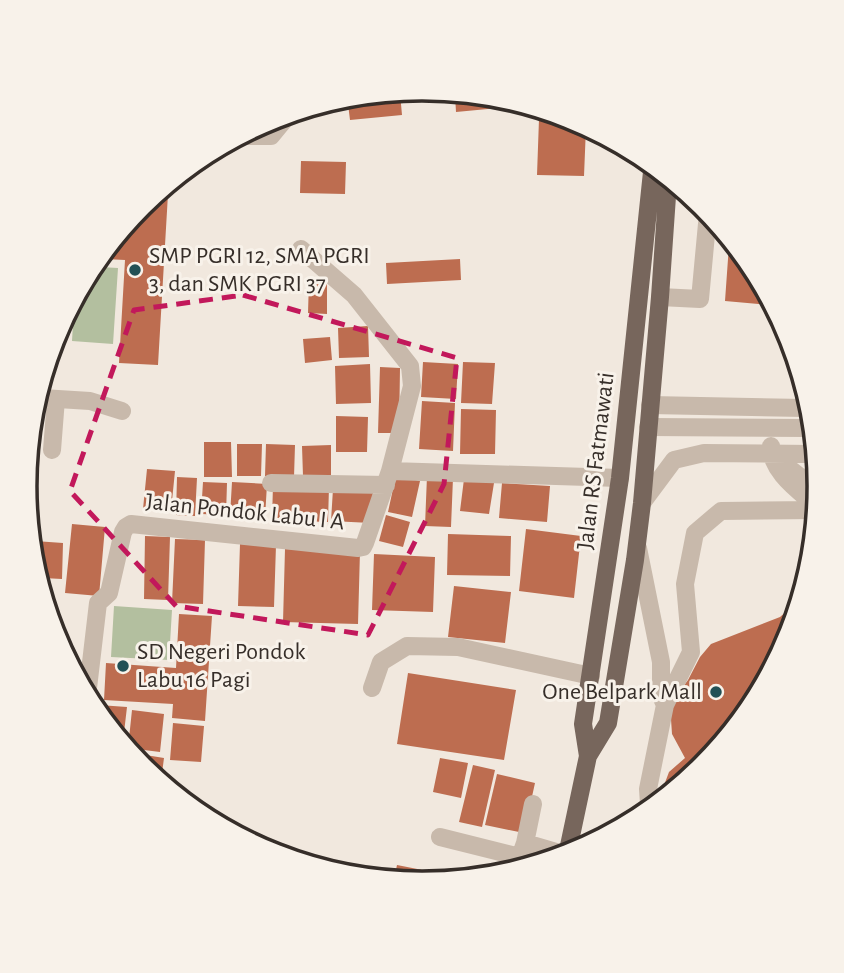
<svg xmlns="http://www.w3.org/2000/svg" width="844" height="973" viewBox="0 0 844 973" font-family="'Alegreya Sans',sans-serif">
	<style>
		.green { fill: #b3bf9f }
		.building { fill: #bd6d50 }
		.lines { fill: none; stroke-linecap: round; stroke-linejoin: round }
		.minor { stroke: #c8b9ab; stroke-width: 18 }
		.major { stroke: #77665c; stroke-width: 18 }
		.marked { fill: none; stroke: #c2185b; stroke-width: 5; stroke-dasharray: 14 9; stroke-linejoin: round }
		.poi-dot { fill: #225055; stroke: #f8f2ea; stroke-width: 2.5 }
		.labels { text-anchor: middle; dominant-baseline: central; stroke-width: 6; stroke-linejoin: round; paint-order: stroke }
		.poi-label { font-size: 24px; fill: #362e29; stroke: #f8f2ea; text-anchor: start }
		.street-label { font-size: 24px; fill: #362e29; stroke: #f8f2ea }
		.rim { fill: none; stroke: #362e29; stroke-width: 3.5 }
	</style>
	<rect width="100%" height="100%" fill="#f1e8de"/>
	<path class="green" d="M100,267L118,268L113,344L72,341L74,306Z
		M114,606L172,610L169,660L111,657Z"/>
	<path class="building" d="M400,93L402,115L350,120L348,104Z
		M455,95L509,106V107L456,112Z
		M539,119L575,120L586,127L584,176L537,175Z
		M301,161L346,162L345,194L300,193Z
		M158,194H168L158,365L119,363L125,260L105,259L141,205Z
		M729,245L763,295L769,305L725,301Z
		M460,259L461,280L387,284L386,263Z
		M309,280H327V314L308,313Z
		M368,326L369,357L339,358L338,328Z
		M330,337L332,360L305,363L303,339Z
		M423,362L458,364L456,399L421,397Z
		M463,362L495,363L492,404L461,403Z
		M370,364L371,403L336,404L335,366Z
		M380,367L400,368L399,433H378Z
		M422,401L455,403L453,451L419,449Z
		M461,409L496,410L495,454H460Z
		M336,416L368,417L367,452H336Z
		M204,442H231L232,477H204Z
		M237,444H262L261,476H237Z
		M266,444L295,445L294,477L265,476Z
		M331,445V475L303,476L302,446Z
		M147,469L175,471L171,511L143,509Z
		M396,475L420,481L412,517L388,512Z
		M427,476L453,478L451,527L425,526Z
		M177,477L197,478L195,516L176,515Z
		M464,479L494,483L489,514L460,511Z
		M203,482L227,483L226,515L201,514Z
		M232,482L267,484L265,518L230,516Z
		M502,483L550,486L547,522L499,518Z
		M273,485L329,487L328,522L272,520Z
		M333,489L373,492L371,523L331,521Z
		M386,515L410,522L403,547L379,541Z
		M72,524L105,527L99,596L65,593Z
		M526,529L581,536L574,598L519,591Z
		M448,534L511,536L510,576L447,575Z
		M145,536L170,537L168,600L144,599Z
		M175,539L205,540L203,604L172,603Z
		M35,541L63,543L62,579L43,578Z
		M240,544L276,545L274,607L238,606Z
		M285,549L360,551L358,624L283,622Z
		M374,554L435,557L433,612L372,610Z
		M454,586L511,592L505,643L448,637Z
		M797,602L789,639L703,768L660,796L669,772L685,758L672,734L670,704L688,680L700,657L711,644L780,617Z
		M179,614L212,616L205,721L172,718L173,704L104,700L106,663L176,668Z
		M408,673L516,690L504,760L397,744Z
		M99,705L127,707L123,741Z
		M132,710L164,714L160,752L128,748Z
		M173,723L204,726L201,762L170,760Z
		M133,753L164,758L161,781L141,767L133,755Z
		M440,758L468,763L461,798L433,792Z
		M473,765L495,770L482,827L459,822Z
		M497,774L535,783L524,833L485,825Z
		M262,844L288,849L287,857L270,854L261,848Z
		M397,865L458,877L422,884L394,879Z"/>
	<g class="lines">
		<path class="minor" d="M244,136H271L285,119L286,116
			M660,297L700,299L708,213
			M42,398L90,401L122,411
			M650,405L804,408
			M648,427L808,428
			M771,446C771,472 798,490 816,506
			M52,450L56,399
			M785,465L799,476L819,484
			M390,471L620,478
			M271,483L386,485
			M642,503L674,460L704,453L813,454
			M638,548L661,662V696L665,705
			M88,688L98,603L109,593L123,532L126,527L131,524L358,548L363,547L365,543L390,471L412,386L410,366L354,295L301,249
			M372,688L381,662L407,646L458,647L591,676
			M649,804L648,789L665,705L691,652L685,584L695,533L721,511L815,510
			M440,837L520,857L525,843L566,855
			M525,843L533,804"/>
		<path class="major" d="M588,756L583,724L620,478L652,172
			M567,855L588,756L608,723L635,560L642,503L660,297L668,182"/>
	</g>
	<path class="marked" d="M243,295L457,358L444,484L368,635L176,606L70,491L134,310Z"/>
	<g class="poi-dot">
		<circle cx="135" cy="270" r="7"/>
		<circle cx="123" cy="666" r="7"/>
		<circle cx="716" cy="692" r="7"/>
	</g>
	<g class="labels">
		<g class="poi-label">
			<text x="149" y="256">SMP PGRI 12, SMA PGRI<tspan x="149" dy="28">3, dan SMK PGRI 37</tspan></text>
			<text x="137" y="652">SD Negeri Pondok<tspan x="137" dy="28">Labu 16 Pagi</tspan></text>
			<text x="702" y="692" text-anchor="end">One Belpark Mall</text>
		</g>
		<g class="street-label">
			<text transform="translate(596 461) rotate(-83)">Jalan RS Fatmawati</text>
			<text transform="translate(245 512) rotate(6)">Jalan Pondok Labu I A</text>
		</g>
	</g>
	<path d="M0 0H844V973H0ZM37 486a385 385 0 1 1 770 0a385 385 0 1 1-770 0Z" fill="#f8f2ea" fill-rule="evenodd"/>
	<path class="rim" d="M37 486a385 385 0 1 1 770 0a385 385 0 1 1-770 0Z"/>
</svg>
